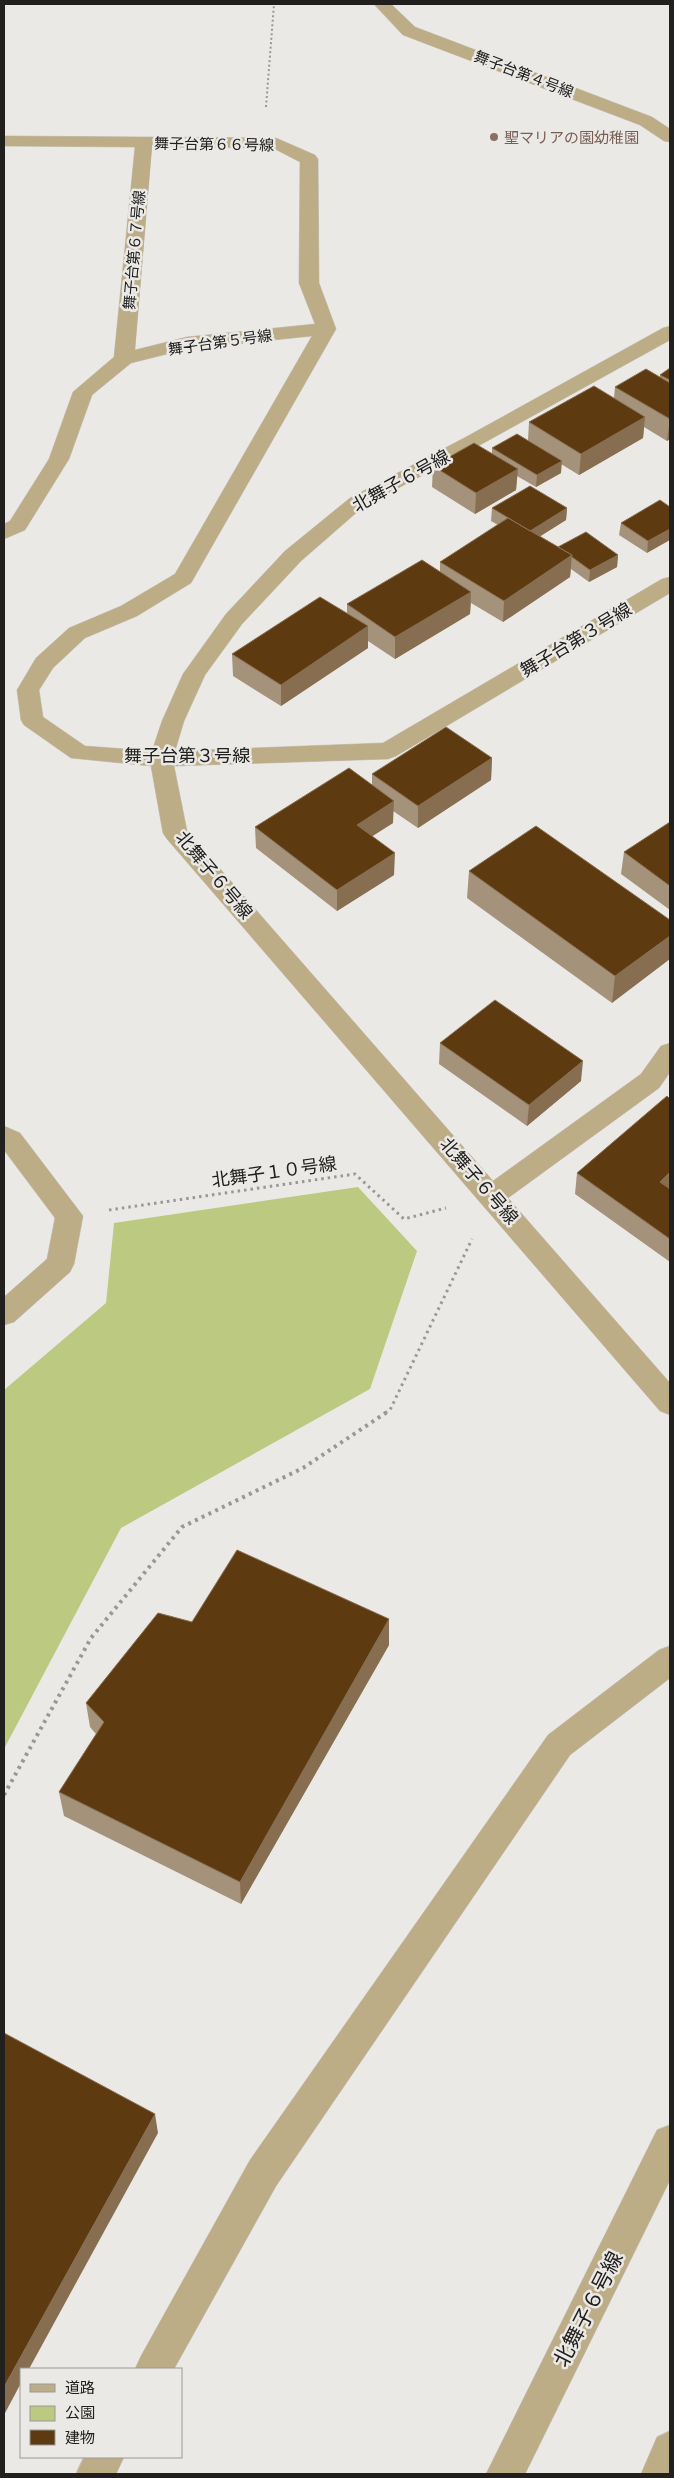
<svg xmlns="http://www.w3.org/2000/svg" width="674" height="2478" viewBox="0 0 674 2478" font-family="Arial,'Noto Sans JP',sans-serif">
	<style>
		.green { fill: #bcc981 }
		.lines { fill: none; stroke-linecap: round; stroke-linejoin: round }
		.minor-casing { stroke: #c7c5c2; stroke-width: 1 }
		.path-far2 { stroke: #9a9896; stroke-width: 2; stroke-dasharray: 2 2.5; stroke-linecap: butt }
		.path-far1 { stroke: #9a9896; stroke-width: 3; stroke-dasharray: 2.5 4; stroke-linecap: butt }
		.path { stroke: #9a9896; stroke-width: 4; stroke-dasharray: 3 4.5; stroke-linecap: butt }
		.minor { fill: #bdad86; fill-rule: evenodd }
		.wall { fill: #a4927b }
		.shaded-wall { fill: #886e50 }
		.building { fill: #5d3a10; stroke: #886e50 }
		.education-dot { fill: #8d6e63; stroke: #ebe9e6; stroke-width: 2 }
		.labels { text-anchor: middle; dominant-baseline: central; stroke-width: 5; stroke-linejoin: round; paint-order: stroke }
		.far-street-label { font-size: 15px; fill: #21201f; stroke: #ebe9e6 }
		.far-education-label { font-size: 15px; fill: #785e54; stroke: #ebe9e6; text-anchor: start }
		.street-label { font-size: 18px; fill: #21201f; stroke: #ebe9e6 }
		.near-street-label { font-size: 21px; fill: #21201f; stroke: #ebe9e6 }
	</style>
	<rect width="100%" height="100%" fill="#ebe9e6"/>
	<path class="green" d="M358,1187L417,1251L370,1389L121,1528L4,1749V1390L106,1303L114,1223Z"/>
	<g class="lines">
		<defs>
			<path id="minor" d="M374,4H391L415,27L652,117L670,129V142L664,141L640,125L403,35Z
				M4,136L276,138L315,155L318,159L319,283L336,329L191,583L137,616L85,638L53,668L39,690L43,717L85,746L152,751L162,721L183,674L226,614L285,551L350,498L466,437L663,328L670,326V340L480,445L364,506L301,561L242,624L205,675L184,721L175,751L383,743L662,579L670,577V593L396,756L388,759L174,766L187,831L493,1181L641,1074L661,1046L670,1043V1072L659,1088L508,1198L670,1383V1415L660,1411L167,839L163,833L151,766L71,758L24,725L21,720L17,690L36,658L69,628L121,606L175,574L312,336L187,349L131,363L92,395L69,459L25,530L4,539V524L10,521L49,459L73,392L114,357L135,147L4,146ZM152,147L273,148L300,162L299,283L315,324L187,337L135,350Z
				M4,1126L20,1133L83,1216L74,1264L70,1272L14,1322L4,1325V1297L47,1259L55,1218L4,1150Z
				M670,1646V1678L570,1755L276,2186L174,2369H135L141,2356L250,2160L548,1735L659,1650Z
				M670,2125V2180L525,2474H486L657,2130Z
				M670,2431V2474H641L657,2437Z
				M84,2457H124L116,2474H76Z"/>
		</defs>
		<use href="#minor" class="minor-casing"/>
		<path class="path-far2" d="M266,107L274,4"/>
		<path class="path-far1" d="M109,1210L355,1174L404,1219L446,1208
			M385,1413L390,1410L472,1239"/>
		<path class="path" d="M4,1795L91,1638L182,1527L303,1468L387,1412"/>
		<use href="#minor" class="minor"/>
	</g>
	<path class="wall" d="M670,368V439L667,441L644,427L643,438L579,475L561,464V473L536,487L517,476L516,490L475,514L432,487L433,466L492,453V448L528,440L529,422L614,398L615,387L660,377V375Z
		M660,500L647,553L619,535L621,523Z
		M492,508H567L566,520L540,536L558,547L618,555L617,567L589,582L571,569L570,577L503,622L471,603L470,614L395,659L368,641V648L281,706L233,676L232,654L347,613V604L440,572V562L498,525L491,521Z
		M492,758L491,780L418,828L393,811V823L372,836L394,875L337,911L256,848L255,827L372,785V774Z
		M670,822V910L621,874L624,852Z
		M469,871L670,920L612,1003L467,898Z
		M440,1043L581,1081L527,1126L439,1064Z
		M670,1099V1262L575,1194L577,1173Z
		M670,1277V1287L669,1286Z
		M389,1619V1645L241,1904L64,1816L59,1792L96,1734L90,1727L86,1703L192,1622Z"/>
	<path class="shaded-wall" d="M645,417L643,438L579,475L581,454Z
		M670,419V439L667,441Z
		M562,461L561,473L536,487L537,475Z
		M518,469L516,490L475,514L476,493Z
		M567,508L566,520L528,544L529,531Z
		M670,529V540L647,553L648,541Z
		M572,555L570,577L503,622L504,601Z
		M618,555L617,567L589,582L590,570Z
		M471,592L470,614L395,659V637Z
		M368,626V648L281,706V685Z
		M492,758L491,780L418,828V806Z
		M394,801L393,823L357,846V825Z
		M395,853L394,875L337,911V890Z
		M670,936V959L612,1003L615,976Z
		M583,1061L581,1081L527,1126L529,1105Z
		M670,1172V1190L660,1182Z
		M389,1619V1645L241,1904L240,1882Z
		M155,2114L158,2133L29,2369H21V2383L4,2415V2387Z"/>
	<path class="building" d="M670,368V380L660,375Z
		M646,369L670,383V419L615,387Z
		M594,386L645,417L581,454L529,422Z
		M517,434L562,461L537,475L492,448Z
		M474,443L518,469L476,493L433,466Z
		M530,486L567,508L530,531L492,508Z
		M660,500L670,507V529L648,541L621,523Z
		M508,518L572,555L504,601L440,562Z
		M586,532L618,555L590,570L572,557V555L558,547Z
		M422,560L471,592L395,637L347,604Z
		M320,597L368,626L281,685L232,654Z
		M446,727L492,758L418,806L372,774Z
		M349,768L394,801L357,825L395,853L337,890L255,827Z
		M670,822V886L624,852Z
		M536,826L670,920V936L615,976L469,871Z
		M495,1000L583,1061L529,1105L440,1043Z
		M667,1096L670,1099V1172L660,1182L670,1189V1239L577,1173Z
		M237,1550L389,1619L240,1882L59,1792L104,1722L86,1703L158,1613L192,1622Z
		M4,2033L155,2114L4,2387Z"/>
	<circle class="education-dot" cx="494" cy="137" r="5"/>
	<g class="labels">
		<g class="far-street-label">
			<text transform="translate(524 74) rotate(21)">舞子台第４号線</text>
			<text transform="translate(214 144) rotate(1)">舞子台第６６号線</text>
			<text transform="translate(134 250) rotate(-85)">舞子台第６７号線</text>
			<text transform="translate(220 342) rotate(-8)">舞子台第５号線</text>
		</g>
		<g class="far-education-label">
			<text x="504" y="137">聖マリアの園幼稚園</text>
		</g>
		<g class="street-label">
			<text transform="translate(401 481) rotate(-29)">北舞子６号線</text>
			<text transform="translate(576 640) rotate(-31)">舞子台第３号線</text>
			<text x="187" y="756">舞子台第３号線</text>
			<text transform="translate(214 875) rotate(50)">北舞子６号線</text>
			<text transform="translate(274 1172) rotate(-8)">北舞子１０号線</text>
			<text transform="translate(479 1181) rotate(49)">北舞子６号線</text>
		</g>
		<g class="near-street-label">
			<text transform="translate(588 2309) rotate(-63)">北舞子６号線</text>
		</g>
	</g>
	<rect width="674" height="2478" fill="none" stroke="#21201f" stroke-width="10"/>
	<rect x="20" y="2368" width="162" height="90" fill="#ebe9e6" stroke="#9a9996"/>
	<rect x="30" y="2384" width="25" height="8" fill="#bdad86" stroke="#9a9996"/>
	<text x="65" y="2393" font-size="15" fill="#21201f">道路</text>
	<rect x="30" y="2406" width="25" height="15" fill="#bcc981" stroke="#9a9996"/>
	<text x="65" y="2418" font-size="15" fill="#21201f">公園</text>
	<rect x="30" y="2430" width="25" height="15" fill="#5d3a10" stroke="#9a9996"/>
	<text x="65" y="2443" font-size="15" fill="#21201f">建物</text>
</svg>
